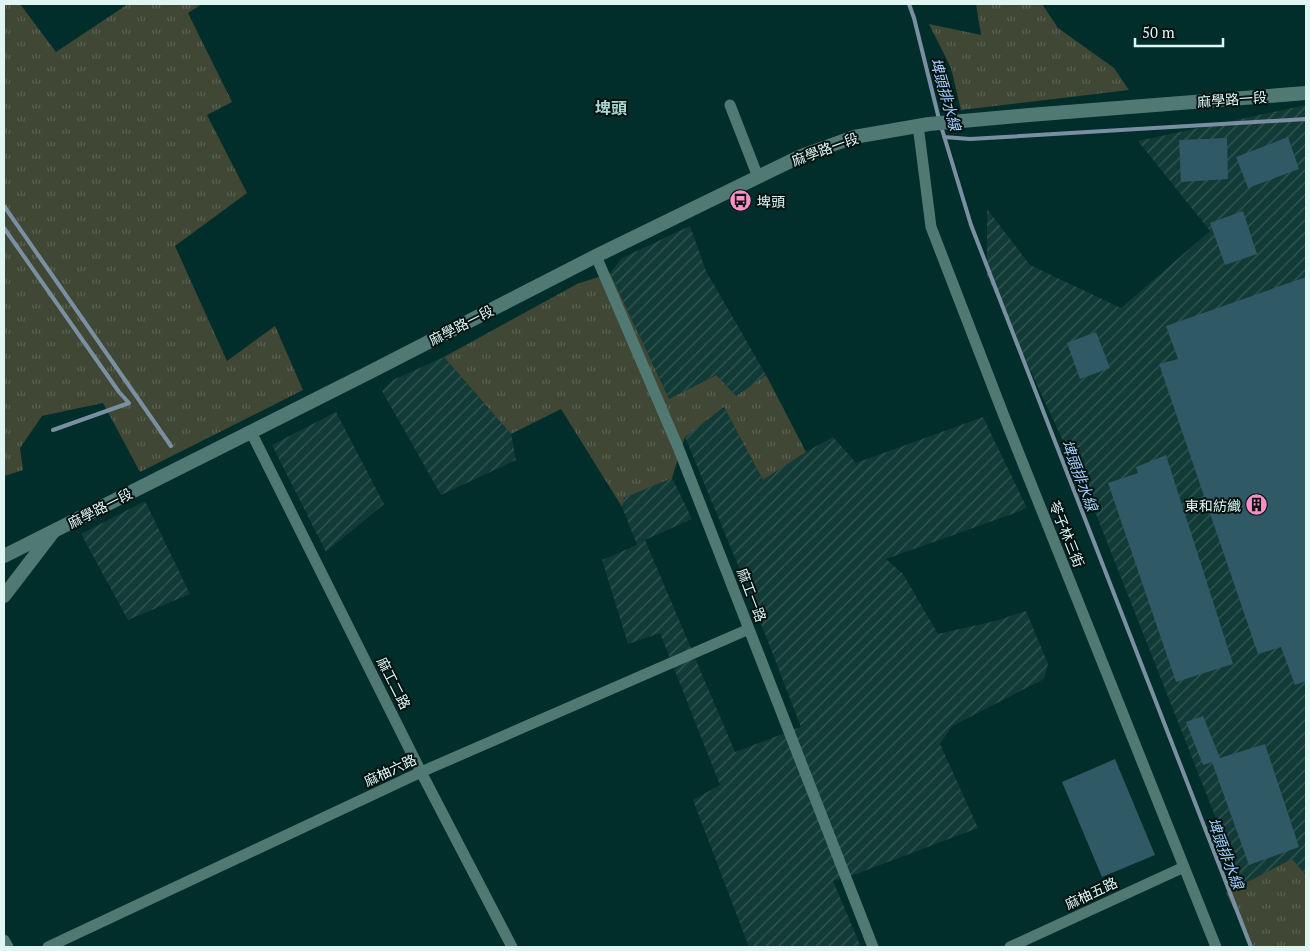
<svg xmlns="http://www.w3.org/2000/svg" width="1310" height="951" viewBox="0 0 1310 951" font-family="'PT Serif','Noto Sans TC',serif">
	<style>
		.industrial { fill: url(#industrial-furrows) }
		.grass { fill: url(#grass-tufts) }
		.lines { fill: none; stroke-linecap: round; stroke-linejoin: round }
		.stream { stroke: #7a90a2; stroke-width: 4 }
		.building { fill: #2f5965 }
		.minor { stroke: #507974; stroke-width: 11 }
		.tertiary { stroke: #507974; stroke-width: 14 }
		.secondary { stroke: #507974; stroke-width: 14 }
		.labels { text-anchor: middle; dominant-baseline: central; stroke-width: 4; stroke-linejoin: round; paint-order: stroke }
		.street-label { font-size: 14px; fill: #e0f6f3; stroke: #031311 }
		.poi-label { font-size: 14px; fill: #e0f6f3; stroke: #031311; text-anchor: start }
		.water-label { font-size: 15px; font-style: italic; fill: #a5cfff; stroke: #031311 }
		.quarter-label { font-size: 16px; font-weight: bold; fill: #abd7d2; stroke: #031311 }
	</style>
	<defs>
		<pattern id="industrial-furrows" width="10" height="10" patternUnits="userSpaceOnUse" patternTransform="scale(1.25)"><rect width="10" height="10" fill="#123b37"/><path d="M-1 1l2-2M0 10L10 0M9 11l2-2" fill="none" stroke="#345854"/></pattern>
		<pattern id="grass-tufts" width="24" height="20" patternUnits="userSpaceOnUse" patternTransform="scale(1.25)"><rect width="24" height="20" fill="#414735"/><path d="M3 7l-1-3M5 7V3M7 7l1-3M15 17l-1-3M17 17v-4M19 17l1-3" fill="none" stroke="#5c6253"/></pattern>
	</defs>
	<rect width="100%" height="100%" fill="#012e2a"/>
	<path class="industrial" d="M1306,105V875L1292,859L1226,893L1236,869L1092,504L987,276V209L1030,265L1121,308L1210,231L1138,141Z
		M690,226L706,271L766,375L736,396L715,375L669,399L610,273L622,258Z
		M444,357L511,434L516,460L441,495L382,391L393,380Z
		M724,407L763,480L806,452L833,437L856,463L983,417L1027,508L1012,514L886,559L903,574L938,634L995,621L1026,611L1048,664L1044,679L952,726L940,744L978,828L856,874L833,881L861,947H749L693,800L720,785L660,633L628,644L602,560L637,545L622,507L624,498L672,478L692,519L645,540L735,752L801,727L745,582L685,437Z
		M336,412L384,504L326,552L272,445Z
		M145,501L190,594L128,620L81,534Z"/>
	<path class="grass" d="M4,4H20L56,52L128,4H202L188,13L232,102L207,115L247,193L175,246L227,361L275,326L303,390L140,472L103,403L42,416L20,448L23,470L4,476Z
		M976,4H1042L1058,28L1114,68L1129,90L961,110L951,68L929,24L981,35Z
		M610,273L669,399L716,375L736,396L766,375L806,452L763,480L724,407L685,437L672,478L624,498L622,507L561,409L511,434L444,357L577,284Z
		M1292,859L1306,875V947H1253L1226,893Z"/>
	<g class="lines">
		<path class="stream" d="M909,4L914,18L939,119
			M941,126L971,225L1251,947
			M944,137L970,139L1306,119
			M4,206L171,446
			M4,228L119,392L129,403L53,430"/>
	</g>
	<path class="building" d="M1288,137L1299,169L1248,188L1236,157Z
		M1227,138L1228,179L1181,182L1179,140Z
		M1243,211L1257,254L1225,265L1210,223Z
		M1306,277V681L1295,685L1281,647L1258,654L1159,364L1178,359L1166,326Z
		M1096,332L1110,368L1080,379L1067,343Z
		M1166,455L1233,664L1176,682L1108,483L1138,473L1136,467Z
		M1203,716L1220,758L1265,744L1299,847L1249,865L1212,762L1203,765L1186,722Z
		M1115,759L1155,855L1102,877L1062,782Z"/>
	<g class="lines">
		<path class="minor" d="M730,105L758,177
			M918,125L931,227L1004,416L1216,947
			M596,256L678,447L873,947
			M251,432L421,772L512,947
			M4,940L8,947
			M48,947L421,772L749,629
			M1010,947L1184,867"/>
		<path class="tertiary" d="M4,596L53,532"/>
		<path class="secondary" d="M4,556L372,371L596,256L801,156L854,137L929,124L1029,115L1306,93"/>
	</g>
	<defs>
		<symbol id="bus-disc" viewBox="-11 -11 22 22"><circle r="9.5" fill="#fa8fc8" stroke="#031311"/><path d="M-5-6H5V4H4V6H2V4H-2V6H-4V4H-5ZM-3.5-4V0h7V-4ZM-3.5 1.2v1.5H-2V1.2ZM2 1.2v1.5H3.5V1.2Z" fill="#111"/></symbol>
		<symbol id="building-disc" viewBox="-11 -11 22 22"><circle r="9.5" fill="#fa8fc8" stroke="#031311"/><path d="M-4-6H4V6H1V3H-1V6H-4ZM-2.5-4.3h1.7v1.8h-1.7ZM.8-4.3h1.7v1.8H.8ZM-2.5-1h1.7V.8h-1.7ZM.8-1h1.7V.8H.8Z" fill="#111"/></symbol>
	</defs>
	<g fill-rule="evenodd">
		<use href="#bus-disc" x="728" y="188" width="25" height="25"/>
		<use href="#building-disc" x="1244" y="492" width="25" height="25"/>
	</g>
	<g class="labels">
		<g class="street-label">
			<text transform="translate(1232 99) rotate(-4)">麻學路一段</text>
			<text transform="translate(825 149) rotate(-20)">麻學路一段</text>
			<text transform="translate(461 325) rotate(-27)">麻學路一段</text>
			<text transform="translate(100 508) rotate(-27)">麻學路一段</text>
			<text transform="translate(1067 534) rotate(68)">苓子林三街</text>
			<text transform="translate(752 595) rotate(69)">麻工一路</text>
			<text transform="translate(394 683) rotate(63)">麻工二路</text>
			<text transform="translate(390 770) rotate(-25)">麻柚六路</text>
			<text transform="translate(1091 893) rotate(-25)">麻柚五路</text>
		</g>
		<g class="poi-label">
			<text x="757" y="201">埤頭</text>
			<text x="1241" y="505" text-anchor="end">東和紡織</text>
		</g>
		<g class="water-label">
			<text transform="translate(946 94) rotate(74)">埤頭排水線</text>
			<text transform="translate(1080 475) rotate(69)">埤頭排水線</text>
			<text transform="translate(1226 853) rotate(69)">埤頭排水線</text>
		</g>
		<g class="quarter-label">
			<text x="611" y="108">埤頭</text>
		</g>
	</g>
	<rect width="1310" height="951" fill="none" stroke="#e0f6f3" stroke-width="10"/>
	<path d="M1135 38v8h88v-8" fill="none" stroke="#e0f6f3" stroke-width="2.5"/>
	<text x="1142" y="38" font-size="15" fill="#e0f6f3" stroke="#031311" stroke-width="4" paint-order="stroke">50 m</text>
</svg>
